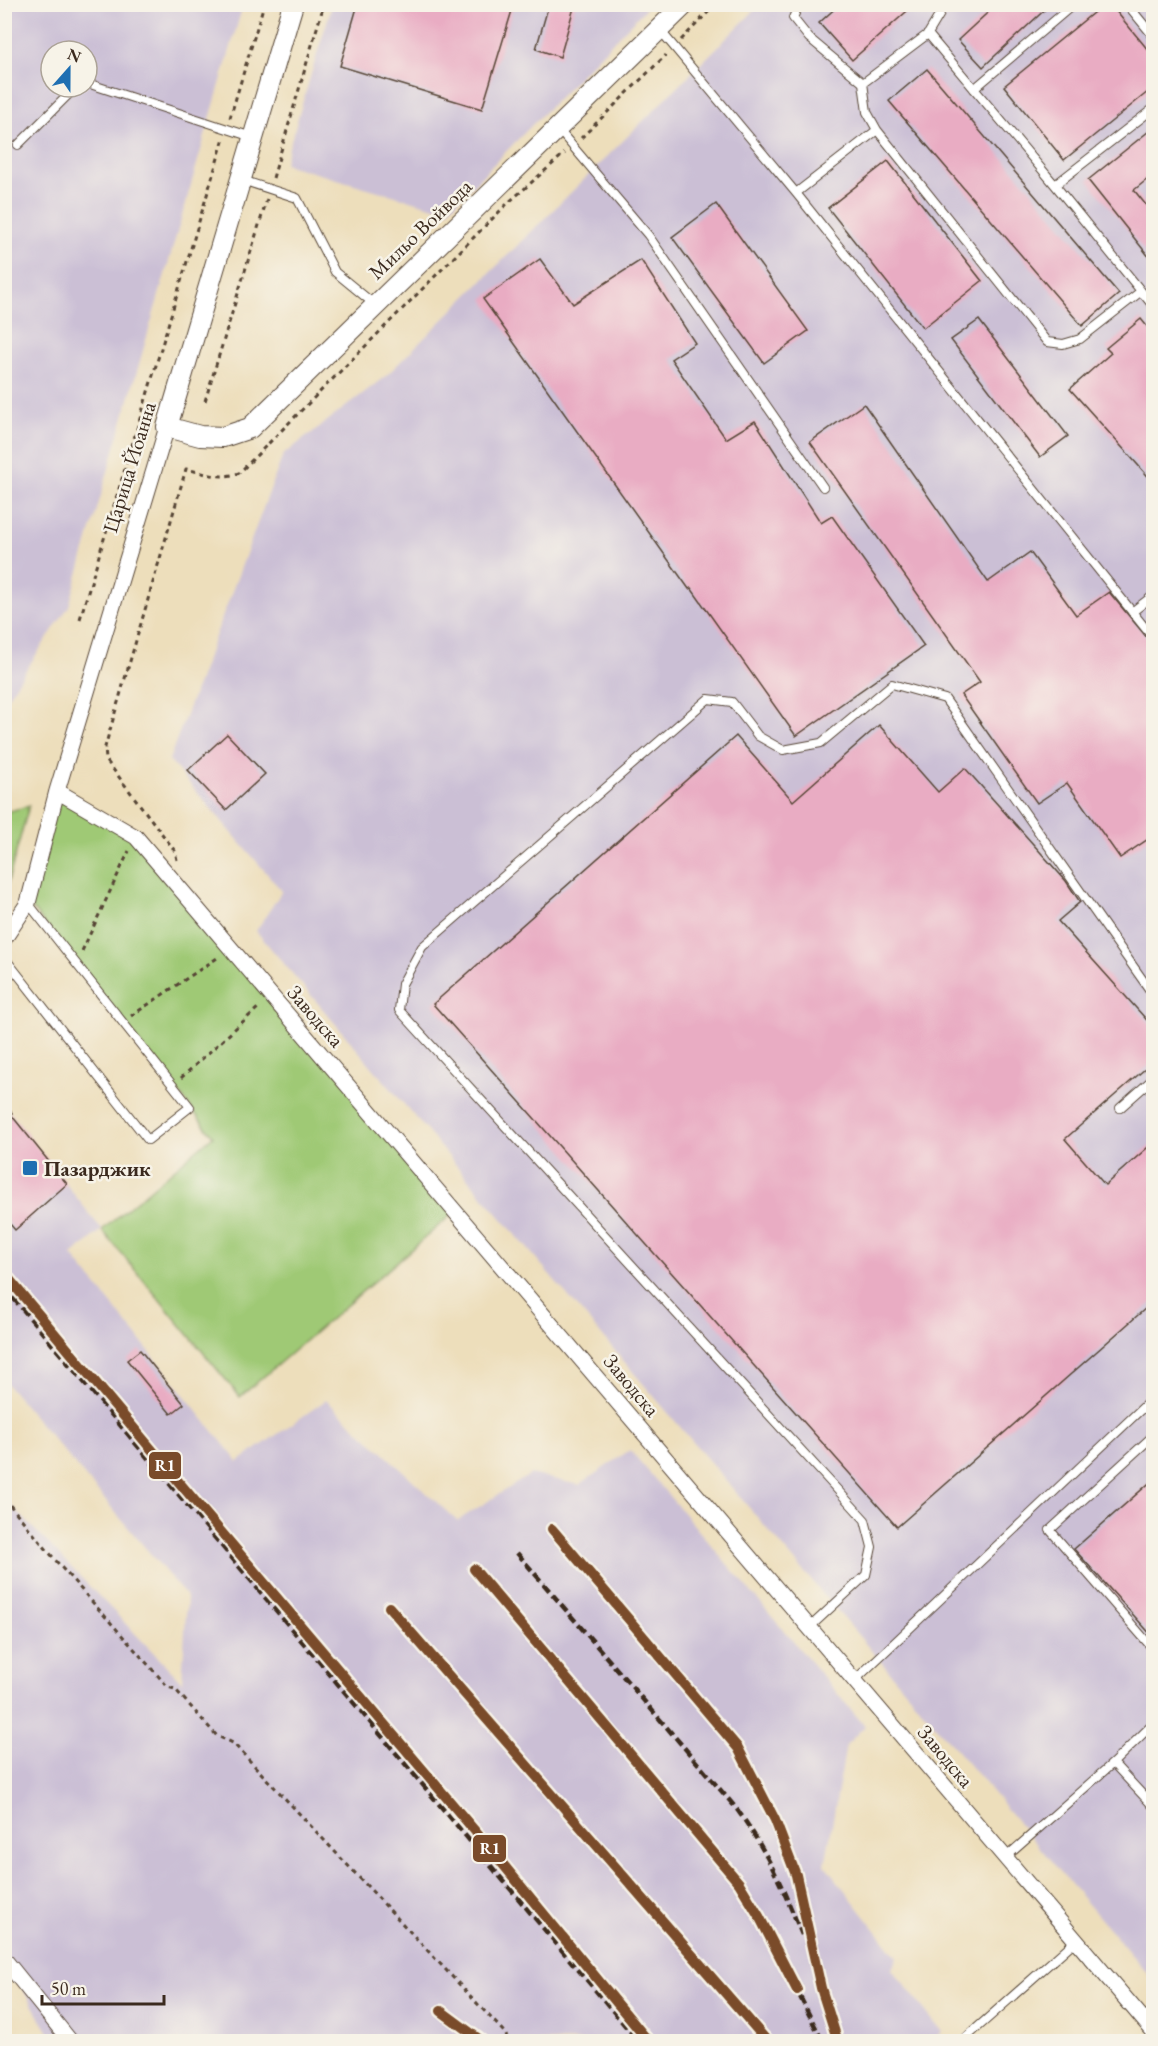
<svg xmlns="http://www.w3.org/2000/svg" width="1158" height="2046" viewBox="0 0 1158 2046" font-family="'EB Garamond',serif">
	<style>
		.industrial { fill: #cbbfd5; fill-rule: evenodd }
		.green { fill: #9fc975; stroke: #6d7a4a; stroke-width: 1.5 }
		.building { fill: #e9acc3 }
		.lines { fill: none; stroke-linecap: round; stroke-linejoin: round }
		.service-casing { stroke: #564536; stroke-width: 10 }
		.minor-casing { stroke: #564536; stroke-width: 17 }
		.tertiary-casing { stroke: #564536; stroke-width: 22 }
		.path { stroke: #564536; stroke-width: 3; stroke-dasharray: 4.5 4.5; stroke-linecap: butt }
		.service { stroke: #fff; stroke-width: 8 }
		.minor { stroke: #fff; stroke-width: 15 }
		.tertiary { stroke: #fff; stroke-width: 20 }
		.rail { stroke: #3b2a1e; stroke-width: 4.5; stroke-dasharray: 9 4.5; stroke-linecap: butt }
		.rail-1-casing { stroke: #f7f3e8; stroke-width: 15 }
		.rail-1 { stroke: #7a4b2a; stroke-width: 10 }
		.poi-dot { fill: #1f6fb2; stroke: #f7f3e8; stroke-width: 2 }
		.labels { text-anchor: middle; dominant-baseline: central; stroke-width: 5; stroke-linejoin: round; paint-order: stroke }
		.street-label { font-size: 21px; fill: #3b2a1e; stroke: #f7f3e8 }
		.poi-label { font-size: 21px; font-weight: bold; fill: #3b2a1e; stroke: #f7f3e8; text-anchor: start }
		.line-badge { stroke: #f7f3e8; stroke-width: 2 }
		.badge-label { font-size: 16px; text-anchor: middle; font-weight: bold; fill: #fff }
	</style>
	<rect width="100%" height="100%" fill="#f7f3e8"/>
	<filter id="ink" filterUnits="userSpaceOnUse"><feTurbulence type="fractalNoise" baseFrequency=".0167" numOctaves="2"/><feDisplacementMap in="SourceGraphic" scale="12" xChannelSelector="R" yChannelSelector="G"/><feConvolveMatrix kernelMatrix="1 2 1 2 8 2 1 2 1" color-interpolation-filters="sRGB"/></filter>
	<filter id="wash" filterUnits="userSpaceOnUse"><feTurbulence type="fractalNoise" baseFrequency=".008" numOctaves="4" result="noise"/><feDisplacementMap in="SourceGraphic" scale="24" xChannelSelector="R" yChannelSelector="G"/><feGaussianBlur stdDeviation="1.35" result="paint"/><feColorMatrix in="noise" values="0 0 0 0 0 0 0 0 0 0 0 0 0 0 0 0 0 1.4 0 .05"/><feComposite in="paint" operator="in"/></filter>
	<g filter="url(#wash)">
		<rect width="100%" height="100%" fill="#eddebb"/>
		<path class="industrial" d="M5,5H243L69,606L5,701ZM51,51H87V87H51Z
			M332,5H649L448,211L284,164Z
			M760,5H1153V1980L256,931L282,891L169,760L283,455L387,375Z
			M5,1106L102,1230L72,1255L238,1462L326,1400L457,1521L531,1474L579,1485L630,1450L865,1726L846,1745L825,1865L897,1957L892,1969L942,2032L930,2042L54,2041L5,1960L4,1498L182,1682L187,1597L5,1382Z"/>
		<path class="green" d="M57,791L136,837L456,1211L240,1397L102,1230L213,1136L28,903Z
			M29,806L5,892V812Z"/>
		<g id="blocks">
			<path class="building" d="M358,4H514L482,109L340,66Z
				M549,4H575L560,57L536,49Z
				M840,4H915L852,60L819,23Z
				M997,4H1051L983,67L958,40Z
				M1104,4H1110L1154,57V87L1064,160L1004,86Z
				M927,69L1119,294L1082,326L889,101Z
				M1154,127V174L1134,190L1154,215V263L1088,180Z
				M888,161L982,281L923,328L828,208Z
				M716,204L808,331L764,363L672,237Z
				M540,259L573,304L641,260L695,343L671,359L726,439L755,421L821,523L832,516L924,646L796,736L691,588L689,589L483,299Z
				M1141,319L1154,335V483L1070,389L1111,353L1106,348Z
				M979,320L1068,436L1040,457L951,340Z
				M864,404L988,582L1030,552L1076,615L1109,592L1154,646V835L1120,858L1067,783L1037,803L961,695L980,682L810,442Z
				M879,725L938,792L965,768L1066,881L1080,902L1058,921L1154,1028V1061L1065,1139L1105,1185L1154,1142V1301L897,1527L433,1004L736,736L793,801Z
				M227,734L265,774L226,810L188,770Z
				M4,1106L67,1184L15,1230L4,1217Z
				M140,1350L184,1404L171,1414L127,1360Z
				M1154,1479V1638L1074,1549Z"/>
		</g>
	</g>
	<g filter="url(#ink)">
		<use href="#blocks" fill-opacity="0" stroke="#564536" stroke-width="1.5"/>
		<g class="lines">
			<defs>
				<path id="service" d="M799,4L793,18L809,38L863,83
					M941,4L940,14L928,34L863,83L867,112L877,130L1047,342L1063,344L1080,339L1140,292
					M1127,4L1154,37
					M660,30L796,193L1154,639
					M928,34L1055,185L1154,307
					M87,83L252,137
					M974,89L1074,4
					M558,129L648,235L823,487
					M18,145L76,87
					M242,180L297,198L335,272L374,304
					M1055,185L1154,108
					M796,193L877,130
					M1132,612L1154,595
					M4,957L148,1140L190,1107L28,903
					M1120,1108L1154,1078
					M1154,1435L1050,1530L1154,1650
					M810,1627L866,1575L872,1547L865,1520L399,1010L402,984L422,947L708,699L732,702L758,736L783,750L821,743L892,684L945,699L1154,996
					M854,1681L1154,1397
					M1113,1763L1154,1807
					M1005,1858L1113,1763L1154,1723
					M961,2042L1075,1941"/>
				<path id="minor" d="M57,791L136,837L1154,2032
					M4,939L28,903L57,791L167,427
					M4,1959L71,2042"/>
				<path id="tertiary" d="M293,4L167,427L200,436L223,437L250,428L685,4"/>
			</defs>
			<use href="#service" class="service-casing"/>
			<use href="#minor" class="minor-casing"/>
			<use href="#tertiary" class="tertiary-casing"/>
			<path class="path" d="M681,40L716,4
				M230,118L264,4
				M581,138L666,55
				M273,178L324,4
				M205,401L267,199
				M80,619L224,138
				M177,860L175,851L106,760L105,747L186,469C204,473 220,480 239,473L508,203L565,153
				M82,951L129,851
				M131,1016L220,956
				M181,1078L260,1006
				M4,1105L12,1114
				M4,1498L62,1568L168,1687L175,1689L217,1736L233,1743L505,2033L509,2042"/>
			<use href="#service" class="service"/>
			<use href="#minor" class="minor"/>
			<use href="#tertiary" class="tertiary"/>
			<path class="rail" d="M4,1287L639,2042
				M552,1529L738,1748L775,1820L796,1875L821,1988L838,2042
				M517,1553L736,1808C766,1849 783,1888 802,1935
				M474,1569L739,1883L759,1916L823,2042
				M389,1607L768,2042
				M441,2011L483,2042"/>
			<defs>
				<path id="rail-1" d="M4,1273L183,1487L497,1857L649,2042
					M552,1529L738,1748L775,1820L796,1875L821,1988L838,2042
					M474,1569L739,1883L759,1916L797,1990
					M389,1607L768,2042
					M441,2011L483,2042"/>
			</defs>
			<use href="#rail-1" class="rail-1-casing"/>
			<use href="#rail-1" class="rail-1"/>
		</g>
	</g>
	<rect class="poi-dot" x="22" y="1160" width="16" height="16" rx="3"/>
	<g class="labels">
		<g class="street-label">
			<text transform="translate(420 229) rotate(-44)">Мильо Войвода</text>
			<text transform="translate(129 467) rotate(-73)">Царица Йоанна</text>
			<text transform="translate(316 1016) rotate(49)">Заводска</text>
			<text transform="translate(632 1385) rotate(50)">Заводска</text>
			<text transform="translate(946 1756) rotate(50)">Заводска</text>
		</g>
		<g class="poi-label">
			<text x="44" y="1168">Пазарджик</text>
		</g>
	</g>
	<g class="line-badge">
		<rect x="148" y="1451" width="34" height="29" rx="6" fill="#7a4b2a"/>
		<rect x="472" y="1834" width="35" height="29" rx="6" fill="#7a4b2a"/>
	</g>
	<g class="badge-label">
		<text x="165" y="1471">R1</text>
		<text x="490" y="1854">R1</text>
	</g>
	<rect width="1158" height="2046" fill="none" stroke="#f7f3e8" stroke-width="24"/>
	<g transform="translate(69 69) rotate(21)"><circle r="28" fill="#f7f3e8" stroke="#aca397" stroke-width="1.5"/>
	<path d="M0-4.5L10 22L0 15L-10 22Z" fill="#1f6fb2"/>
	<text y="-9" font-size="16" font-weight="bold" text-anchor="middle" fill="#3b2a1e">N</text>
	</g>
	<path d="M42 1995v9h122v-9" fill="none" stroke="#3b2a1e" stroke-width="3"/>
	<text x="51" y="1995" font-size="18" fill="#3b2a1e" stroke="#f7f3e8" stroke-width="4.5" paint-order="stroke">50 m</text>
</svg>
